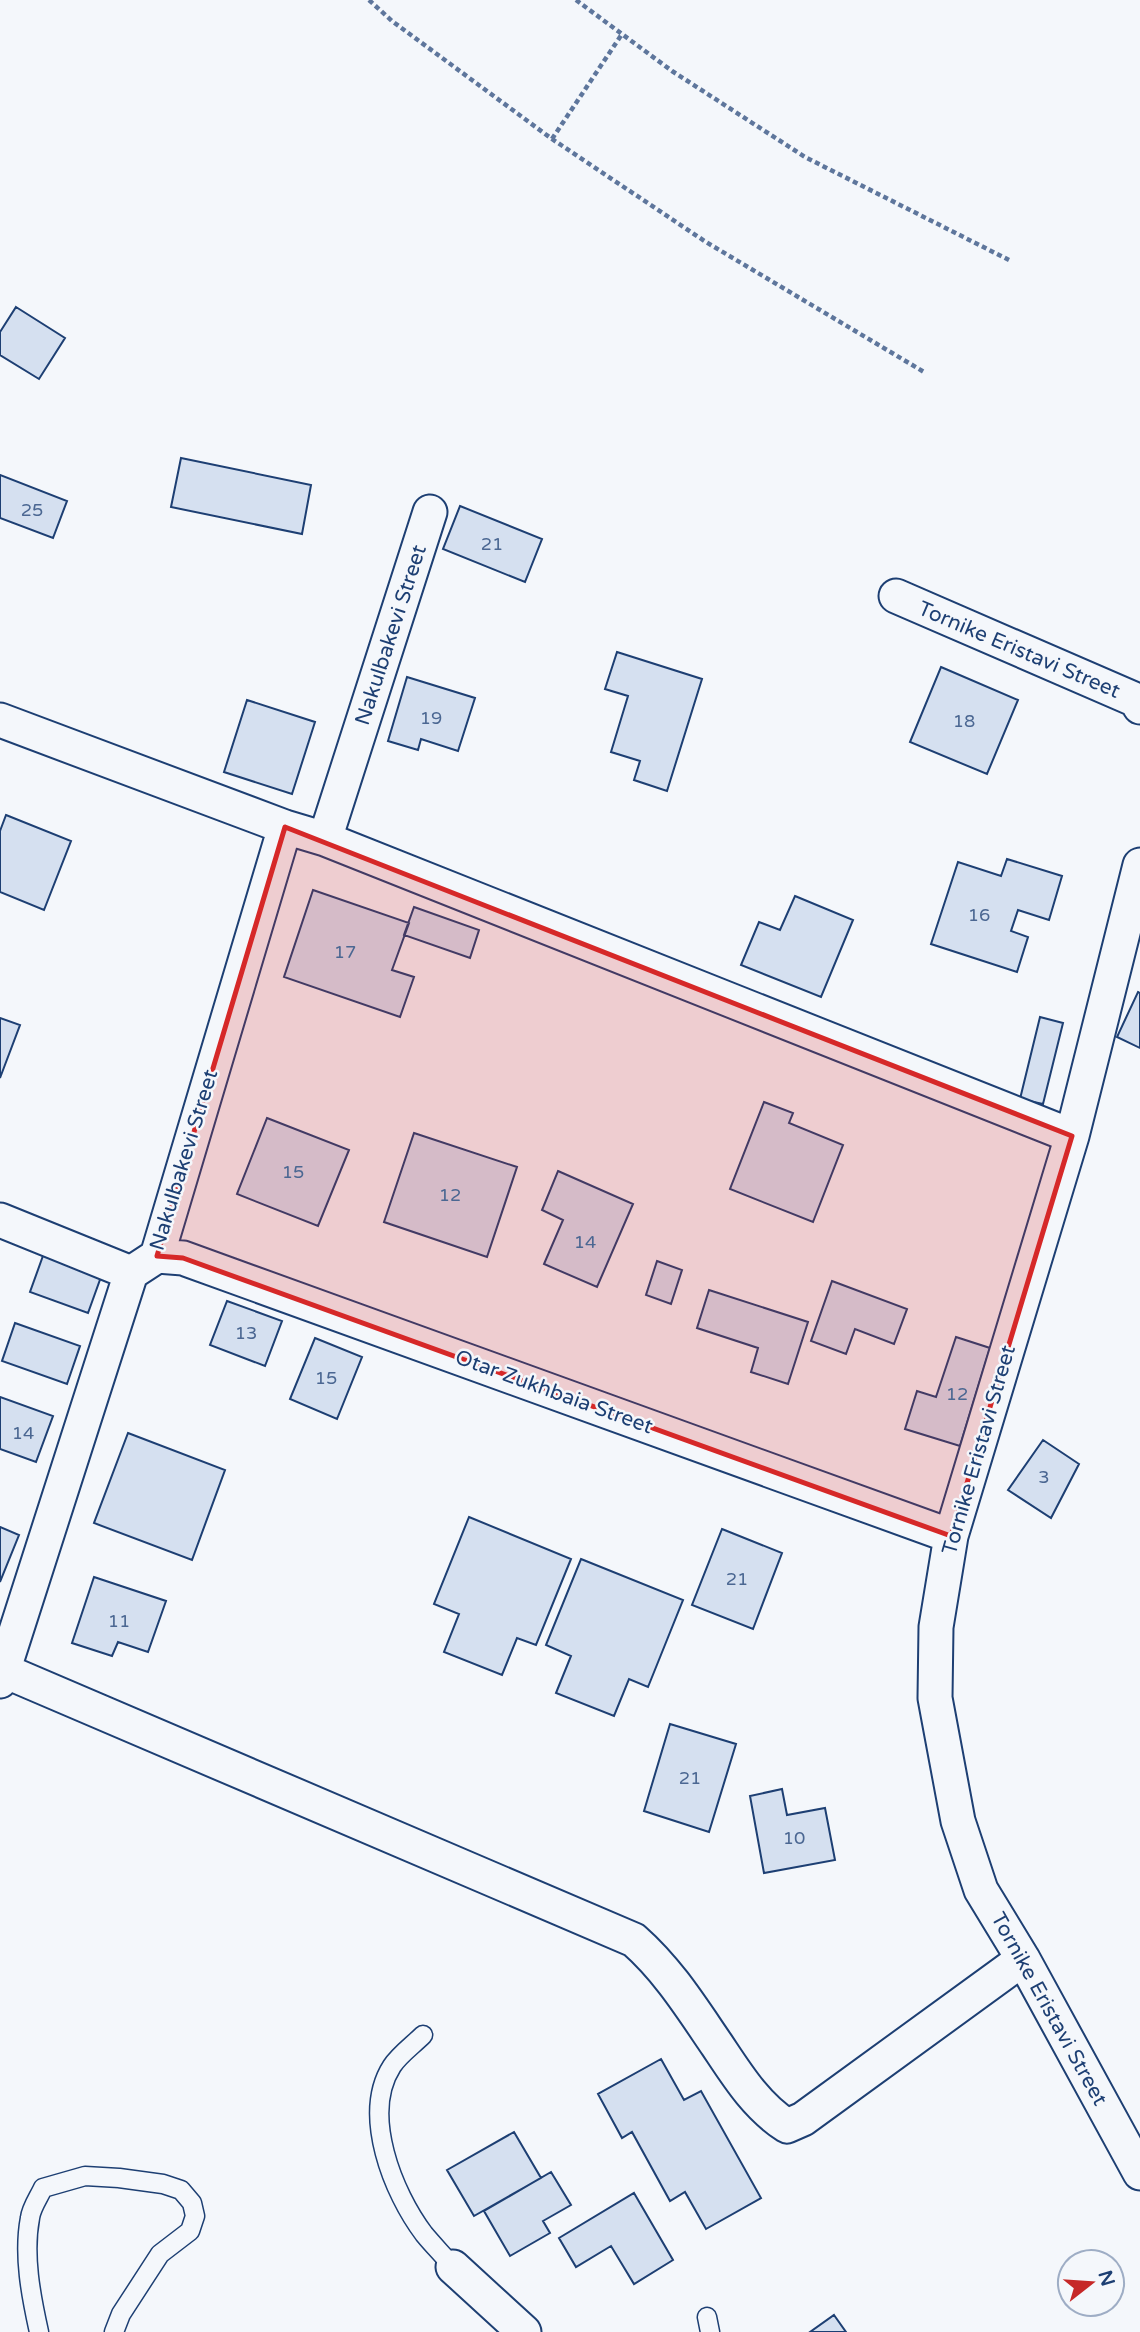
<svg xmlns="http://www.w3.org/2000/svg" width="1140" height="2332" viewBox="0 0 1140 2332" font-family="'Varela Round',sans-serif">
	<style>
		.building { fill: #d5e0f0; stroke: #1d3f73; stroke-width: 2 }
		.lines { fill: none; stroke-linecap: round; stroke-linejoin: round }
		.lane-casing { stroke: #1d3f73; stroke-width: 21 }
		.street-casing { stroke: #1d3f73; stroke-width: 37 }
		.path { stroke: #5e769c; stroke-width: 4.5; stroke-dasharray: 5 3.5; stroke-linecap: butt }
		.lane { stroke: #f4f7fb; stroke-width: 18 }
		.street { stroke: #f4f7fb; stroke-width: 33 }
		.marked { fill: #d62828; fill-opacity: 0.2; stroke: #d62828; stroke-width: 5; stroke-linejoin: round }
		.labels { text-anchor: middle; dominant-baseline: central; stroke-width: 5; stroke-linejoin: round; paint-order: stroke }
		.number-label { font-size: 18px; fill: #4b6792 }
		.street-label { font-size: 21px; fill: #1d3f73; stroke: #f4f7fb }
	</style>
	<rect width="100%" height="100%" fill="#f4f7fb"/>
	<path class="building" d="M16,307L65,338L39,379L0,355V332Z
		M181,458L311,485L302,534L171,507Z
		M0,475L67,501L53,538L0,518Z
		M460,506L542,539L525,582L443,549Z
		M617,652L702,679L667,791L634,780L640,761L611,752L628,696L605,689Z
		M941,667L1018,700L987,774L910,742Z
		M407,677L475,698L458,751L421,739L418,750L388,741Z
		M247,700L315,722L292,794L224,772Z
		M6,815L71,841L44,910L0,892V831Z
		M1007,859L1062,876L1049,920L1018,910L1011,931L1028,937L1017,972L931,944L958,862L1001,876Z
		M313,890L409,923L392,970L414,977L400,1017L284,977Z
		M795,896L853,920L821,997L741,965L759,922L780,930Z
		M414,907L479,930L470,958L404,935Z
		M1138,992L1140,993V1048L1117,1037Z
		M1040,1017L1063,1023L1043,1104L1020,1099Z
		M0,1018L20,1025L0,1078Z
		M764,1102L793,1113L789,1123L843,1145L813,1222L730,1189Z
		M267,1118L349,1150L318,1226L237,1194Z
		M414,1133L517,1167L487,1257L384,1222Z
		M558,1171L633,1204L597,1287L544,1264L563,1220L542,1210Z
		M44,1253L102,1274L88,1313L30,1292Z
		M657,1261L682,1270L671,1304L646,1295Z
		M832,1281L907,1309L894,1344L855,1329L846,1354L811,1341Z
		M709,1290L808,1322L788,1384L751,1372L758,1348L697,1328Z
		M227,1301L282,1321L265,1366L210,1345Z
		M15,1323L80,1346L67,1384L2,1361Z
		M956,1337L990,1348L960,1446L905,1429L917,1391L936,1397Z
		M315,1338L362,1357L337,1419L290,1399Z
		M0,1397L53,1416L36,1462L0,1449Z
		M128,1433L225,1470L192,1560L94,1523Z
		M1043,1440L1079,1464L1051,1518L1008,1490Z
		M469,1517L571,1559L536,1645L517,1638L502,1675L444,1652L459,1614L434,1604Z
		M0,1527L19,1535L0,1582Z
		M722,1529L782,1553L753,1629L692,1605Z
		M581,1559L683,1600L648,1687L629,1679L614,1716L556,1693L571,1656L546,1645Z
		M94,1577L166,1601L148,1652L118,1642L112,1656L72,1643Z
		M670,1724L736,1744L709,1832L644,1811Z
		M782,1789L787,1815L825,1808L835,1860L764,1873L750,1796Z
		M661,2059L684,2100L701,2091L761,2198L706,2229L685,2192L670,2201L632,2132L622,2138L598,2094Z
		M514,2132L541,2178L474,2216L447,2170Z
		M551,2172L571,2205L543,2221L550,2233L510,2256L484,2211Z
		M634,2193L673,2260L634,2284L611,2246L576,2267L559,2238Z
		M834,2315L846,2332H810Z"/>
	<g class="lines">
		<defs>
			<path id="lane" d="M423,2035C413,2045 399,2055 392,2066C361,2114 393,2193 424,2234C433,2245 444,2256 453,2267
				M707,2317L710,2332
				M39,2332C31,2296 23,2255 30,2218C31,2208 39,2197 43,2188L85,2176L119,2178L163,2184L181,2190L192,2203L195,2216L190,2231L160,2254L121,2314L114,2332"/>
			<path id="street" d="M896,596L1136,700L1140,707
				M0,720L285,827L325,839L1072,1136
				M325,839L430,512
				M1140,865L1072,1136L951,1536L936,1627L935,1698L958,1821L981,1890L1023,1959L1140,2173
				M0,1220L131,1273
				M157,1256L183,1258L951,1536
				M0,1669L634,1940C668,1970 691,2007 717,2045C737,2075 756,2106 787,2126L803,2119L1023,1959
				M0,1681L131,1273L157,1256L285,827
				M453,2267L524,2332"/>
		</defs>
		<use href="#lane" class="lane-casing"/>
		<use href="#street" class="street-casing"/>
		<path class="path" d="M369,0L392,21L552,139L706,242L924,372
			M576,0L672,71L805,157L1009,260
			M552,139L622,34"/>
		<use href="#lane" class="lane"/>
		<use href="#street" class="street"/>
	</g>
	<path class="marked" d="M285,827L1072,1136L951,1536L183,1258L157,1256Z"/>
	<g class="labels">
		<g class="number-label">
			<text x="32" y="510">25</text>
			<text x="492" y="544">21</text>
			<text x="431" y="718">19</text>
			<text x="964" y="721">18</text>
			<text x="979" y="915">16</text>
			<text x="345" y="952">17</text>
			<text x="293" y="1172">15</text>
			<text x="450" y="1195">12</text>
			<text x="585" y="1242">14</text>
			<text x="246" y="1333">13</text>
			<text x="326" y="1378">15</text>
			<text x="957" y="1394">12</text>
			<text x="23" y="1433">14</text>
			<text x="1044" y="1477">3</text>
			<text x="737" y="1579">21</text>
			<text x="119" y="1621">11</text>
			<text x="690" y="1778">21</text>
			<text x="794" y="1838">10</text>
		</g>
		<g class="street-label">
			<text transform="translate(391 635) rotate(-72)">Nakulbakevi Street</text>
			<text transform="translate(1019 650) rotate(23)">Tornike Eristavi Street</text>
			<text transform="translate(184 1160) rotate(-73)">Nakulbakevi Street</text>
			<text transform="translate(554 1392) rotate(20)">Otar Zukhbaia Street</text>
			<text transform="translate(979 1450) rotate(-74)">Tornike Eristavi Street</text>
			<text transform="translate(1049 2009) rotate(61)">Tornike Eristavi Street</text>
		</g>
	</g>
	<g transform="translate(1091 2283) rotate(73)"><circle r="33" fill="#f4f7fb" stroke="#9eadc5" stroke-width="2"/>
	<path d="M0-5L12 26L0 18L-12 26Z" fill="#c62828"/>
	<text y="-10" font-size="19" font-weight="bold" text-anchor="middle" fill="#1d3f73">N</text>
	</g>
</svg>
